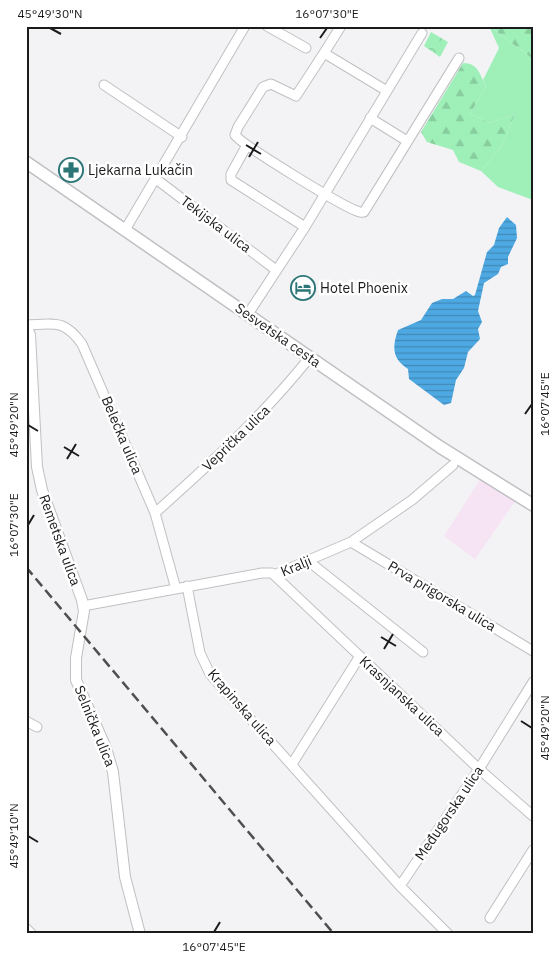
<svg xmlns="http://www.w3.org/2000/svg" width="559" height="960" viewBox="0 0 559 960" font-family="'IBM Plex Sans',sans-serif">
	<style>
		.commercial { fill: #f6e3f3 }
		.grass { fill: #9ef0b8 }
		.forest { fill: url(#forest-firs) }
		.park { fill: url(#park-crowns) }
		.water { fill: url(#water-rules) }
		.lines { fill: none; stroke-linecap: round; stroke-linejoin: round }
		.minor-casing { stroke: #bfc0c2; stroke-width: 11 }
		.tertiary-casing { stroke: #bfc0c2; stroke-width: 12 }
		.secondary-casing { stroke: #bfc0c2; stroke-width: 14 }
		.minor { stroke: #fff; stroke-width: 9 }
		.tertiary { stroke: #fff; stroke-width: 10 }
		.secondary { stroke: #fff; stroke-width: 11 }
		.rail { stroke: #4f4f51; stroke-width: 2.5; stroke-dasharray: 10 5; stroke-linecap: butt }
		.ticks { fill: none; stroke: #1b1b1c; stroke-width: 2 }
		.labels { text-anchor: middle; dominant-baseline: central; stroke-width: 5; stroke-linejoin: round; paint-order: stroke }
		.poi-label { font-size: 14px; fill: #1b1b1c; stroke: #fff; text-anchor: start }
		.street-label { font-size: 14px; fill: #1b1b1c; stroke: #fff }
		.neatline { fill: none; stroke: #1b1b1c; stroke-width: 2 }
		.ticks-label { font-size: 12px; text-anchor: middle; fill: #1b1b1c }
	</style>
	<defs>
		<pattern id="forest-firs" width="22" height="20" patternUnits="userSpaceOnUse" patternTransform="scale(1.25)"><rect width="22" height="20" fill="#9ef0b8"/><path d="M5 1l3.5 6h-7zM16 11l3.5 6h-7z" fill="#88cd9e"/></pattern>
		<pattern id="park-crowns" width="20" height="18" patternUnits="userSpaceOnUse" patternTransform="scale(1.25)"><rect width="20" height="18" fill="#9ef0b8"/><path d="M2 6a3 3 0 1 1 6 0M12 15a3 3 0 1 1 6 0" fill="none" stroke="#88cd9e"/></pattern>
		<pattern id="water-rules" width="6" height="5" patternUnits="userSpaceOnUse" patternTransform="scale(1.25)"><rect width="6" height="5" fill="#4ea9e3"/><path d="M0 2.5h6" fill="none" stroke="#4089b7"/></pattern>
	</defs>
	<rect width="100%" height="100%" fill="#f3f3f6"/>
	<path class="commercial" d="M481,478L516,500L475,559L444,536Z"/>
	<path class="grass" d="M489,26L533,59V200L498,187L481,171L502,146L515,114L490,123L470,114L486,87L483,80L499,48Z"/>
	<path class="forest" d="M489,26H533V59Z
		M463,63C478,63 480,74 486,87L470,114L490,123L515,114L502,146L481,171L459,162L453,150L427,142L421,132Z"/>
	<path class="park" d="M431,32L448,42L440,57L424,46Z"/>
	<path class="water" d="M507,217L516,225L517,238L508,257V264L501,267L498,274L484,283L478,311L482,322L478,329L480,339L468,352L464,368L456,380L451,403L444,405L409,379L408,369C392,359 392,347 398,330L421,320L432,303L442,299H453L466,291L473,296L475,295L487,252L494,245L499,228Z"/>
	<g class="lines">
		<defs>
			<path id="minor" d="M267,26L306,48
				M324,53L341,26
				M104,85L182,137
				M387,91L324,53L296,96L271,84L263,87L238,127L235,135C242,145 342,206 357,211C361,213 360,212 364,212L459,58
				M370,118L407,141
				M247,145L231,174V180L305,227
				M156,179L276,270
				M125,230L245,26
				M248,314L305,227L422,33
				M26,325C55,324 64,319 82,344L155,513L176,589
				M155,513C212,462 262,417 310,357
				M351,542L533,651
				M307,560L423,652
				M274,575L351,542L412,500L453,465
				M187,586L200,653L210,674L400,886L448,934
				M83,606L262,573H272L479,769L533,816
				M26,721L37,727
				M292,764L360,656
				M400,886L479,769L533,682
				M490,918L533,850"/>
			<path id="tertiary" d="M26,325L30,335L37,467L42,490L82,600L84,611L76,658V680L106,748L113,772L125,877L140,934
				M26,929L31,934"/>
			<path id="secondary" d="M26,162L440,447L533,505"/>
		</defs>
		<use href="#minor" class="minor-casing"/>
		<use href="#tertiary" class="tertiary-casing"/>
		<use href="#secondary" class="secondary-casing"/>
		<use href="#minor" class="minor"/>
		<use href="#tertiary" class="tertiary"/>
		<use href="#secondary" class="secondary"/>
		<path class="rail" d="M26,567L334,934"/>
	</g>
	<path class="ticks" d="M50,28L61,34M320,38L327,28M246,145L261,154M249,157L258,142M525,414L532,404M28,425L38,431M64,447L79,456M67,459L76,444M28,525L34,515M381,637L396,646M384,649L393,634M521,721L532,728M28,836L38,842M214,932L220,922"/>
	<defs>
		<symbol id="pharmacy-ring" viewBox="-11 -11 22 22"><circle r="9.5" fill="#fff" stroke="#2c7677" stroke-width="1.5"/><path d="M-2-6h4v4h4v4h-4v4h-4v-4h-4v-4h4Z" fill="#2c7677"/></symbol>
		<symbol id="hotel-ring" viewBox="-11 -11 22 22"><circle r="9.5" fill="#fff" stroke="#2c7677" stroke-width="1.5"/><path d="M-6-4.5h1.5V1H6V5H4.5V3h-9V5H-6ZM-4 0a1.8 1.8 0 1 1 3.6 0ZM.5 0V-2.5h3Q6-2.5 6 0Z" fill="#2c7677"/></symbol>
	</defs>
	<g fill-rule="evenodd">
		<use href="#pharmacy-ring" x="57" y="156" width="28" height="28"/>
		<use href="#hotel-ring" x="289" y="274" width="28" height="28"/>
	</g>
	<g class="labels">
		<g class="poi-label">
			<text x="88" y="170">Ljekarna Lukačin</text>
			<text x="320" y="288">Hotel Phoenix</text>
		</g>
		<g class="street-label">
			<text transform="translate(216 224) rotate(37)">Tekijska ulica</text>
			<text transform="translate(278 335) rotate(35)">Sesvetska cesta</text>
			<text transform="translate(122 435) rotate(67)">Belečka ulica</text>
			<text transform="translate(236 438) rotate(-44)">Veprička ulica</text>
			<text transform="translate(60 540) rotate(70)">Remetska ulica</text>
			<text transform="translate(296 566) rotate(-23)">Kralji</text>
			<text transform="translate(442 596) rotate(31)">Prva prigorska ulica</text>
			<text transform="translate(402 696) rotate(43)">Krasnjanska ulica</text>
			<text transform="translate(242 707) rotate(49)">Krapinska ulica</text>
			<text transform="translate(95 726) rotate(68)">Selnička ulica</text>
			<text transform="translate(449 813) rotate(-56)">Međugorska ulica</text>
		</g>
	</g>
	<rect width="559" height="960" fill="none" stroke="#ffffff" stroke-width="55"/>
	<rect x="28" y="28" width="504" height="904" class="neatline"/>
	<g class="ticks-label">
		<text x="50" y="18">45°49'30"N</text>
		<text x="327" y="18">16°07'30"E</text>
		<text transform="translate(545 404) rotate(-90)" y="4">16°07'45"E</text>
		<text transform="translate(14 425) rotate(-90)" y="4">45°49'20"N</text>
		<text transform="translate(14 525) rotate(-90)" y="4">16°07'30"E</text>
		<text transform="translate(545 728) rotate(-90)" y="4">45°49'20"N</text>
		<text transform="translate(14 836) rotate(-90)" y="4">45°49'10"N</text>
		<text x="214" y="951">16°07'45"E</text>
	</g>
</svg>
